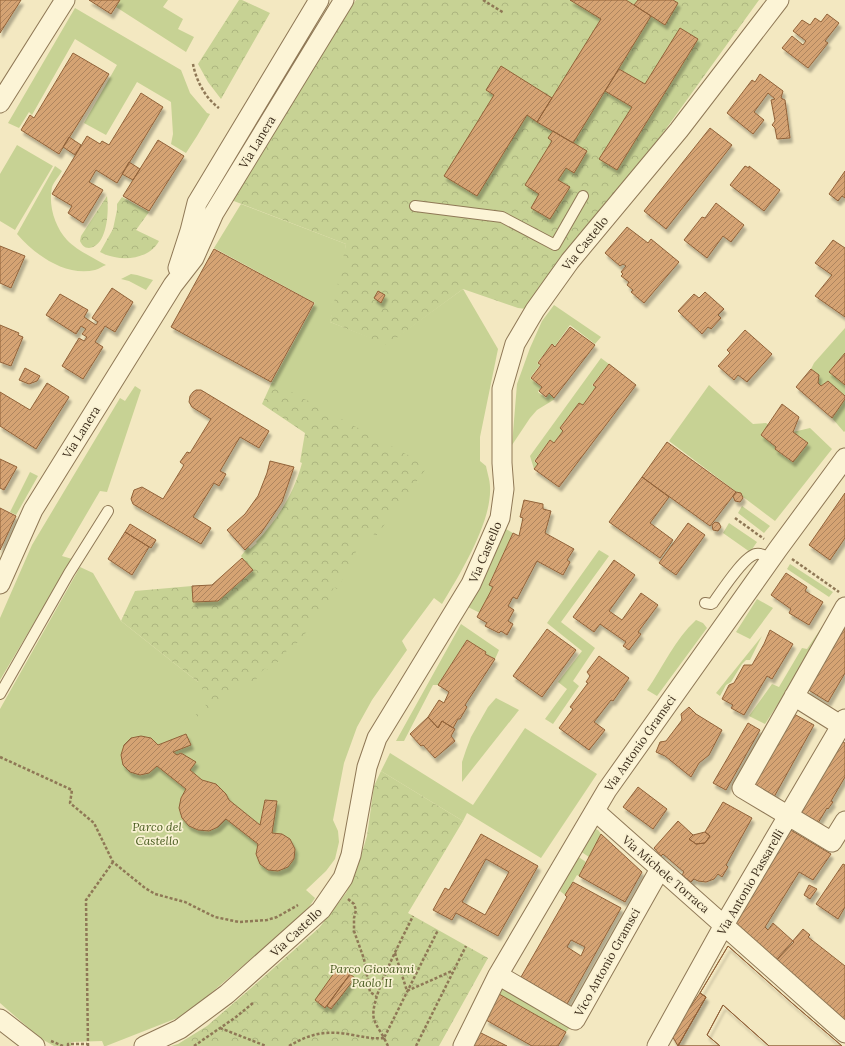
<svg xmlns="http://www.w3.org/2000/svg" width="845" height="1046" viewBox="0 0 845 1046" font-family="Lora,serif">
	<style>
		.green { fill: #c7d294 }
		.forest { fill: url(#forest-crowns) }
		.building { fill: url(#building-hatch); stroke: #916239; fill-rule: evenodd; filter: url(#shadow) }
		.lines { fill: none; stroke-linecap: round; stroke-linejoin: round }
		.service-casing { stroke: #8f7856; stroke-width: 12 }
		.minor-casing { stroke: #8f7856; stroke-width: 21 }
		.path { stroke: #8f7856; stroke-width: 2.5; stroke-dasharray: 3 2; stroke-linecap: butt }
		.service { stroke: #fcf4d6; stroke-width: 10 }
		.minor { stroke: #fcf4d6; stroke-width: 19 }
		.labels { text-anchor: middle; dominant-baseline: central; stroke-width: 3.5; stroke-linejoin: round; paint-order: stroke }
		.street-label { font-size: 12px; fill: #3d2e1c; stroke: #f9f1d2 }
		.park-label { font-size: 12px; font-style: italic; fill: #495c20; stroke: #f9f1d2 }
	</style>
	<defs>
		<pattern id="forest-crowns" width="20" height="18" patternUnits="userSpaceOnUse"><rect width="20" height="18" fill="#c7d294"/><path d="M2 6a3 3 0 1 1 6 0M12 15a3 3 0 1 1 6 0" fill="none" stroke="#acb57f"/></pattern>
		<pattern id="building-hatch" width="6" height="6" patternUnits="userSpaceOnUse"><rect width="6" height="6" fill="#d5a373"/><path d="M-1 1l2-2M0 6l6-6M5 7l2-2" fill="none" stroke="#ae855e"/></pattern>
		<filter id="shadow"><feDropShadow dx="2.5" dy="4.5" stdDeviation="1" flood-color="#0004"/></filter>
	</defs>
	<rect width="100%" height="100%" fill="#f3e8c1"/>
	<path class="green" d="M120,0H168L163,7L183,19L178,29L194,37L186,52L116,7Z
		M75,8L181,70L190,93L207,113L210,114L197,136L186,153L171,144L173,134L171,102L137,82L106,135L84,123L117,65L75,39L32,115L29,112L19,128L8,123Z
		M17,145L53,166L15,230L0,221V174Z
		M55,166L62,171C59,176 54,182 52,187C48,205 55,227 67,240C75,249 95,259 106,265C103,266 99,269 95,270C66,277 35,255 17,234Z
		M241,204L346,244L341,282L330,322L387,344L463,289L498,349L480,437V461L486,466C487,472 490,480 490,487C492,522 460,574 442,604L434,598L402,641L407,650L372,700L357,727L344,763L333,820L338,831L339,842L335,859L326,871L306,890L315,898L305,913L185,1015L106,1046H104L102,1041L71,1042V1046H54L40,1038L0,1003V709L80,567L93,573L121,621L198,682L359,501L275,383L272,382L315,303L214,248Z
		M131,274L137,275L153,280L146,290L129,281L121,279Z
		M554,305L601,337L595,344L570,325L555,346L552,344L537,363L540,365L530,378L541,387L538,392L546,398L549,394L555,399L537,410L530,418L512,445L517,384L530,348L542,321Z
		M845,328V396L828,381L821,386L818,383V375L811,369L814,363Z
		M601,358L609,364L592,385L596,387L583,405L579,403L560,428L563,431L554,443L550,440L534,461L538,464L534,469L530,456Z
		M709,385L753,424L766,423L769,425L761,435L776,447L775,449L792,462L808,443L793,432L810,428L832,449L775,521L669,441Z
		M135,386L141,390L107,492L100,491L62,556L72,559L0,680V618L32,545L120,398L125,401Z
		M845,399V431L844,432L832,418Z
		M30,472L38,476L16,515L10,512Z
		M742,506L770,526L764,533L738,513Z
		M729,523L757,542L750,552L723,533Z
		M504,528L513,533L489,584L493,587L480,613L468,607Z
		M599,550L609,556L561,622L595,648L573,681L579,686L553,724L545,719L567,689L558,682L582,651L547,623Z
		M790,564L833,592L829,597L787,569Z
		M757,599L773,608L750,639L736,632Z
		M696,620L703,623L707,628L657,696L647,690C663,667 675,639 696,620Z
		M826,621L830,624L765,724L749,716L772,684L779,687L802,648L807,649Z
		M461,624L499,650L495,659L485,654L486,652L467,640L438,685H433L404,741H396Z
		M762,636L750,660H746L742,664L731,682L726,685L720,696L716,693Z
		M496,698L519,710L462,782V762L466,750L471,737L488,707Z
		M525,728L597,774L541,858L467,813L463,821L381,771L390,753L473,805Z
		M593,828L598,830L601,834L589,857L580,851Z
		M577,856L586,862L579,876L577,875L565,895L560,891Z
		M503,988L571,1026L566,1032L499,994Z"/>
	<path class="forest" d="M239,0H242L270,13L221,99L208,82L198,64Z
		M356,0H759L535,310L518,308L463,289L387,345L330,322L346,244L226,198Z
		M107,196C109,209 108,246 89,248C84,248 82,245 80,241L81,236Z
		M122,197L149,212L136,230L159,241C148,261 118,262 100,252L113,229L117,210V204Z
		M272,382L275,383L428,466L376,536L369,531C355,549 349,569 337,589L334,587L330,595L332,597L316,621L312,619L307,626L309,629L293,648L290,647L285,653L286,655L268,670L265,668L259,674L260,676L247,686L243,684L237,690L238,692L215,707L185,723L206,707L203,690L198,682L121,621L135,591L192,586L193,602L218,601L253,571L241,556L248,547L250,549L257,543L256,542C278,519 294,493 302,463L300,462L305,433L262,404Z
		M381,771L463,821L408,913L488,958L439,1046H171L178,1044L207,1026L250,989L319,928L346,893L356,872L367,836L374,786Z"/>
	<path class="building" d="M0,0H21L0,33Z
		M89,0H120L111,14Z
		M570,0H626L651,16L573,143L537,122L601,19Z
		M638,0H673L678,3L665,25L634,5Z
		M827,14L839,23L825,41L828,43L808,68L782,48L792,36L803,45L806,41L793,31L802,20L810,25L815,18L821,22Z
		M680,28L698,39L617,170L599,159L632,107L605,91L619,69L645,84Z
		M73,53L109,74L59,154L21,130L30,115L34,118Z
		M501,66L552,98L537,122L527,115L477,196L444,176L494,95L486,90Z
		M760,74L783,91L781,98L785,100L790,138L777,139L775,128L772,125L775,121L771,100L775,99L768,93L754,112L764,120L753,134L727,113L752,80L755,82Z
		M141,93L163,107L117,183L96,170L89,182L103,190L83,223L68,213L72,206L52,194L87,136L100,144L102,141L109,145Z
		M710,128L732,145L666,229L644,211Z
		M553,131L587,151L574,173L566,168L558,180L570,187L550,219L531,208L539,194L525,185L552,141L548,138Z
		M69,137L81,145L75,155L63,147Z
		M158,140L184,156L149,211L123,196Z
		M129,162L140,169L133,180L122,174Z
		M745,166L749,168V166L780,190L764,211L730,185Z
		M845,171V198L842,196L838,201L829,194Z
		M716,203L744,225L731,242L723,236L707,258L684,240L702,217L705,218Z
		M627,227L648,243L651,239L679,262L644,303L631,292L633,290L627,285L629,282L621,276L623,274L621,272L626,266L623,264L620,266L605,253Z
		M833,240L845,248V317L815,296L832,275L815,263Z
		M0,246L25,256L11,288L0,283Z
		M214,249L314,303L271,382L171,327Z
		M112,288L133,302L115,332L105,326L95,342L103,347L83,379L62,366L79,338L84,341L87,337L82,334L86,329L81,326L76,334L46,315L60,294L88,310L84,317L96,325L98,322L92,318Z
		M378,291L385,295L381,303L374,298Z
		M705,292L724,309L718,315L721,318L711,329L708,327L702,334L678,311L694,294L699,298Z
		M0,325L19,333L18,335L23,337L11,366L0,362Z
		M570,327L595,345L554,398L549,393L546,397L539,391L542,387L531,378L541,365L538,363L552,344L555,347Z
		M745,330L772,354L747,382L738,375L734,380L718,366L730,353L727,350Z
		M845,353V385L829,372Z
		M609,364L636,385L559,487L534,469L538,464L535,461L550,440L554,443L563,431L560,428L579,403L583,405L596,387L593,385Z
		M25,368L40,376L37,381L29,384L19,380Z
		M811,369L819,375L818,383L821,386L828,381L845,396V399L832,418L796,387Z
		M47,383L69,397L36,449L0,426V392L30,410Z
		M196,390H201L269,431L259,448L240,437L237,442L220,471L226,474L219,486L214,483L193,517L211,528L201,544L133,504L131,499L134,490L142,487L163,499L184,465L180,462L187,452L190,453L211,419L192,407L189,402L190,396L193,392Z
		M782,404L799,417L793,432L808,443L793,462L775,449L776,447L761,435Z
		M667,442L736,492L710,526L642,477Z
		M0,459L17,467L4,490L0,488Z
		M270,461L294,467L282,502L261,533L245,550L227,530L245,514L258,496L267,473Z
		M642,477L669,497L650,523L673,540L660,558L609,522Z
		M736,492L741,493L743,498L740,502L735,501L733,496Z
		M845,493V538L830,560L809,545Z
		M524,500L543,504V509L551,511L545,533L574,549L567,560L570,562L563,575L537,561L517,599L513,597L508,606L514,610L508,621L513,624L507,635L501,631L499,633L485,626L487,623L477,617L493,587L489,585L513,533L519,536L523,518L520,517Z
		M0,508L16,516L0,550Z
		M715,522L719,523L721,527L718,531L713,530L712,525Z
		M688,523L705,535L676,575L659,563Z
		M130,524L156,540L151,548L125,532Z
		M125,532L149,547L132,575L108,559Z
		M242,558L253,570L218,601L193,602L192,586L212,585Z
		M614,560L635,575L609,611L622,620L641,593L658,605L638,632L641,634L629,650L623,646L626,642L600,624L594,632L573,617Z
		M786,573L807,587L805,591L823,602L809,625L789,613L791,609L771,595Z
		M845,626V673L828,702L807,689Z
		M547,629L576,650L542,697L513,676Z
		M770,630L793,644L772,679L767,676L744,715L731,708L733,705L722,699L729,685L734,683L744,665H752L764,644Z
		M467,640L486,652L485,654L495,659L465,705L467,707L460,719H458L453,728L442,721L438,728L428,717L439,700L444,703L449,692L438,685Z
		M599,656L629,678L613,701L611,700L594,722L605,730L589,750L559,728L573,709L570,707L588,683L586,682L590,676L587,672Z
		M689,707L696,714L722,730L709,755L699,763L691,777L665,756L656,752L660,742L666,741L682,720L681,714Z
		M794,714L814,725L774,797L754,785Z
		M428,717L438,728L442,721L455,729L451,736L455,741L435,758L423,745L421,746L410,734Z
		M748,723L760,730L726,790L713,783Z
		M186,734L191,745L173,752L177,755L181,753L196,762L190,770L202,780L216,784L226,794L229,800L260,825L265,800L277,801L272,833L282,834L290,839L295,849L294,859L288,867L278,871L268,870L260,864L256,854L258,844L226,819L218,827L209,831L198,830L189,826L182,818L179,808L181,798L186,789L157,766L149,773L140,775L130,772L123,765L121,755L124,745L131,738L141,736L151,738L158,745Z
		M841,741L845,743V777L831,801L833,802L828,809L827,808L818,823L799,812Z
		M638,787L667,809L653,829L623,807Z
		M723,802L752,818L726,865L728,867L722,877L718,874L714,879L706,882L698,881L694,879L691,882L682,875L684,872L663,854L661,856L654,848L678,821L693,835L689,839L696,844L705,843L710,836L705,832Z
		M789,829L831,854L813,880L799,872L765,927L768,930L773,923L794,942L774,963L734,927Z
		M705,832L710,836L705,843L696,844L689,839L693,835Z
		M481,834L538,866L498,936L456,913L452,920L433,910L445,888L449,890ZM486,859L509,872L485,915L462,902Z
		M601,834L642,872L625,902L579,876Z
		M843,864L845,865V907L838,919L816,904Z
		M573,882L621,908L567,1004L521,977L567,897L565,895ZM571,940L585,947L581,956L567,947Z
		M809,885L817,889L810,899L804,895Z
		M803,929L810,935L808,937L845,966V1024L774,963Z
		M728,946L792,1003L842,1046H769L723,1005L707,1035L720,1046H678L706,997L700,993Z
		M728,946L792,1003L842,1046H769L723,1005L707,1035L720,1046H678L706,997L700,993Z
		M339,966L350,974L325,1008L315,1000Z
		M350,974L355,978L331,1009L327,1006Z
		M700,993L706,997L678,1046L671,1034Z
		M499,994L566,1032L558,1046H532L486,1020Z
		M479,1032L507,1046H472Z"/>
	<g class="lines">
		<defs>
			<path id="service" d="M415,206L502,217L555,245L583,196
				M705,603L711,604L713,603C721,592 744,556 756,554C762,553 766,556 770,560
				M0,694L69,573L108,511"/>
			<path id="minor" d="M0,103L65,0
				M178,268L190,231L197,203L319,0
				M0,584L33,510L173,285L194,258L214,213L344,0
				M845,607L742,788L832,842L845,821
				M794,696L845,728
				M595,811L845,1033
				M498,975L575,1020L660,869
				M0,1019L35,1046
				M144,1046L180,1029L227,994L321,910L343,878L351,855L367,767L377,738L471,584L500,518L504,489L502,463V389L515,344L535,310L570,261L679,130L779,0
				M463,1046L498,975L607,790L778,549L845,458
				M657,1046L724,925L845,719"/>
		</defs>
		<use href="#service" class="service-casing"/>
		<use href="#minor" class="minor-casing"/>
		<path class="path" d="M483,0L504,13
			M193,64C196,80 205,98 219,108
			M735,518L764,539
			M792,559L839,592
			M0,757L72,790L70,803L94,823L113,862L145,888L155,894L185,902L215,917L239,922L267,920L277,917L298,905
			M348,899L354,904L356,910L354,918V931L364,959L370,992L376,996
			M395,953L407,991L452,971
			M220,1028L266,1046
			M51,1041L63,1046
			M68,1046V1044H87
			M88,1046L86,900L113,862
			M194,1046L236,1017L253,1003
			M289,1046C311,1033 327,1030 353,1035C364,1037 372,1039 384,1038C381,1032 376,1026 374,1019C368,1001 404,935 413,916
			M388,1046L384,1038L438,930
			M416,1046L466,946"/>
		<use href="#service" class="service"/>
		<use href="#minor" class="minor"/>
	</g>
	<g class="labels">
		<g class="street-label">
			<text transform="translate(257 142) rotate(-59)">Via Lanera</text>
			<text transform="translate(585 243) rotate(-51)">Via Castello</text>
			<text transform="translate(81 432) rotate(-58)">Via Lanera</text>
			<text transform="translate(485 552) rotate(-67)">Via Castello</text>
			<text transform="translate(640 743) rotate(-55)">Via Antonio Gramsci</text>
			<text transform="translate(666 874) rotate(41)">Via Michele Torraca</text>
			<text transform="translate(750 882) rotate(-60)">Via Antonio Passarelli</text>
			<text transform="translate(296 932) rotate(-43)">Via Castello</text>
			<text transform="translate(607 962) rotate(-61)">Vico Antonio Gramsci</text>
		</g>
		<g class="park-label">
			<text x="157" y="826">Parco del<tspan x="157" dy="14">Castello</tspan></text>
			<text x="372" y="968">Parco Giovanni<tspan x="372" dy="14">Paolo II</tspan></text>
		</g>
	</g>
</svg>
